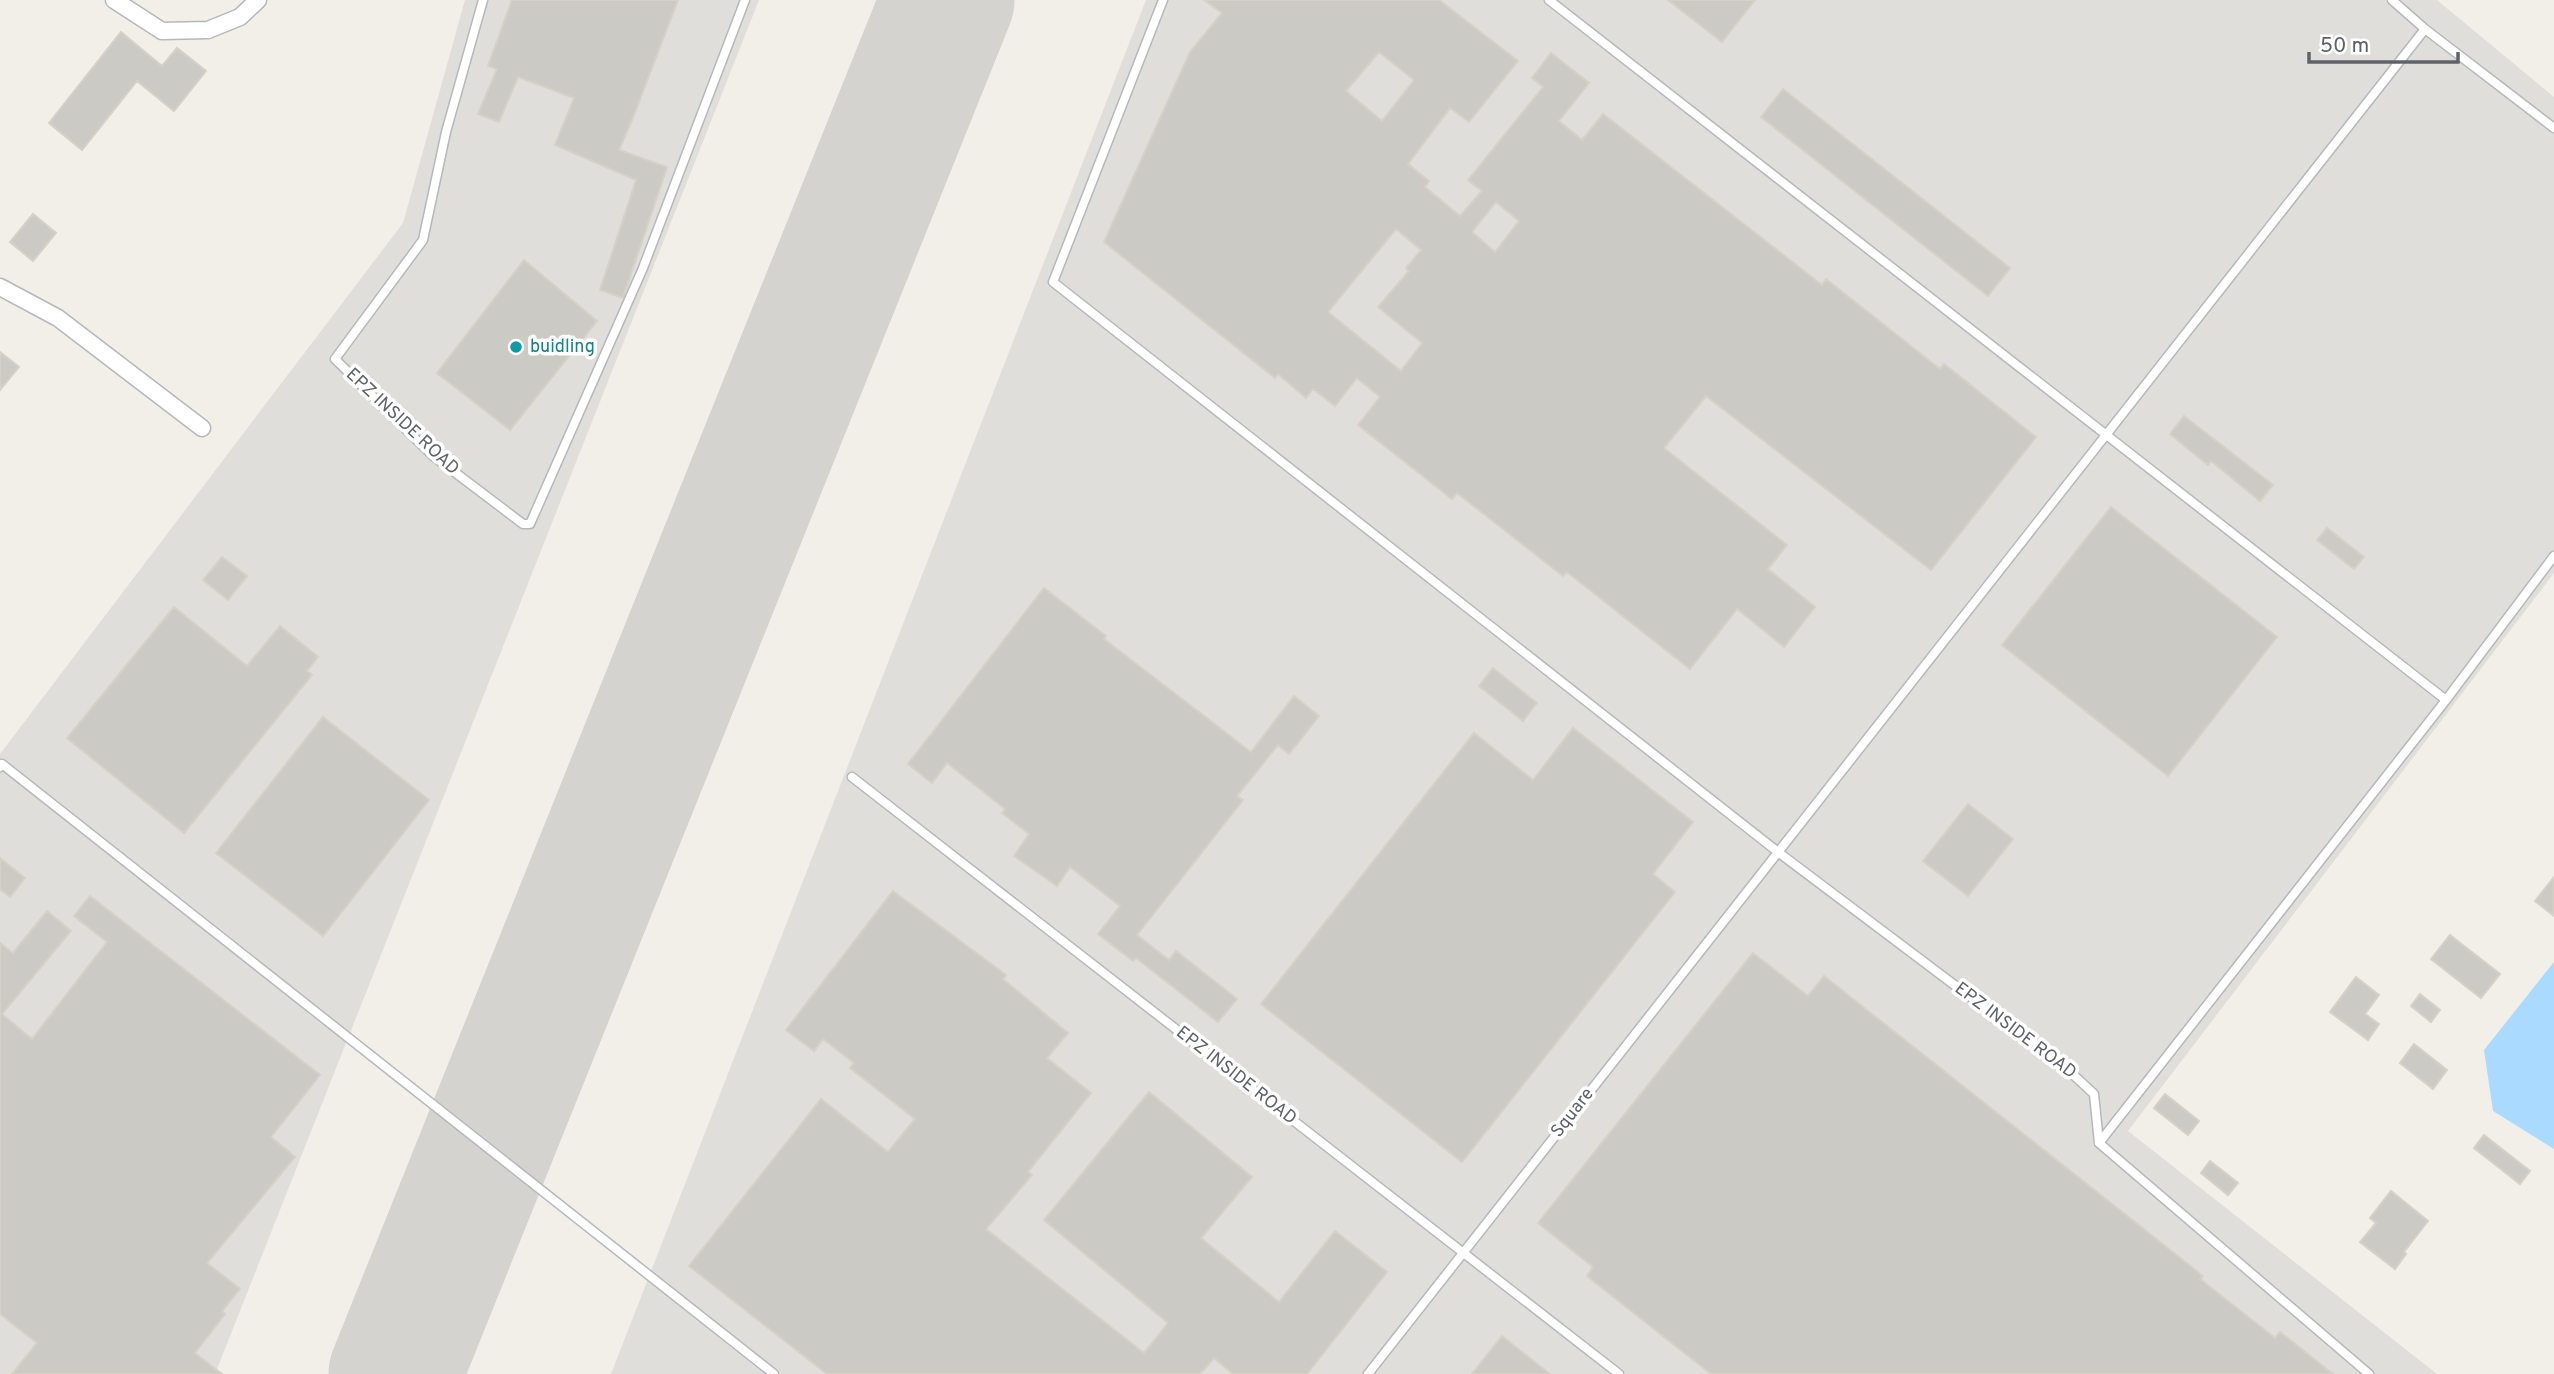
<svg xmlns="http://www.w3.org/2000/svg" width="2554" height="1374" viewBox="0 0 2554 1374" font-family="Overpass,sans-serif">
	<style>
		.industrial { fill: #e0deda }
		.water { fill: #aadaff }
		.lines { fill: none; stroke-linecap: round; stroke-linejoin: round }
		.runway { stroke: #d4d3d0; stroke-width: 133 }
		.building { fill: #cccac5; stroke: #d6d1c6; stroke-width: 2; fill-rule: evenodd }
		.lane-casing { stroke: #b5b8bc; stroke-width: 11 }
		.street-casing { stroke: #b5b8bc; stroke-width: 19 }
		.lane { stroke: #fff; stroke-width: 8 }
		.street { stroke: #fff; stroke-width: 16 }
		.culture-dot { fill: #0f9aa8; stroke: #fff; stroke-width: 2.5 }
		.labels { text-anchor: middle; dominant-baseline: central; stroke-width: 7; stroke-linejoin: round; paint-order: stroke }
		.culture-label { font-size: 18px; fill: #0d838f; stroke: #fff; text-anchor: start }
		.street-label { font-size: 18px; fill: #5f6368; stroke: #fff }
	</style>
	<rect width="100%" height="100%" fill="#f1efe8"/>
	<path class="industrial" d="M465,0H759L215,1374H0V754L403,223Z
		M1146,0H2437L2554,97V573L2128,1131L2437,1374H611Z"/>
	<path class="water" d="M2554,962V1149L2493,1111L2484,1050Z"/>
	<g class="lines">
		<path class="runway" d="M395,1374L948,0"/>
	</g>
	<path class="building" d="M512,0H678L632,120L619,150L667,167L623,298L600,290L636,180L555,145L574,98L518,77L499,122L478,114L497,69L488,66Z
		M1204,0H1439L1518,61L1469,122L1450,108L1408,164L1429,181L1425,187L1460,216L1482,191L1468,180L1543,87L1532,78L1551,53L1589,83L1559,121L1582,140L1603,114L1822,285L1826,279L1940,369L1944,364L2036,437L1931,570L1706,396L1664,448L1787,545L1768,569L1815,607L1784,647L1737,609L1690,669L1567,572L1563,576L1457,493L1452,499L1358,425L1380,397L1357,378L1335,406L1313,389L1306,398L1278,374L1275,378L1104,242L1190,52L1222,13ZM1379,52L1414,80L1382,121L1346,91ZM1496,202L1519,221L1495,252L1472,232ZM1396,229L1421,250L1406,268L1409,271L1378,307L1422,343L1401,371L1328,312Z
		M1668,0H1755L1722,42Z
		M121,32L162,66L177,48L206,71L174,111L137,81L82,150L49,123Z
		M1783,89L2010,268L1988,296L1761,117Z
		M33,214L56,233L33,261L10,242Z
		M524,260L597,321L510,430L437,373Z
		M0,352L19,367L0,390Z
		M2184,416L2273,485L2260,501L2211,461L2208,465L2170,434Z
		M2111,507L2277,637L2168,776L2002,645Z
		M2327,528L2364,557L2354,569L2317,540Z
		M222,557L247,576L228,600L203,580Z
		M1044,588L1106,636L1104,639L1251,752L1294,696L1319,716L1289,754L1278,745L1237,796L1243,800L1137,935L1169,960L1176,951L1237,999L1218,1022L1136,958L1133,961L1098,934L1120,906L1070,867L1057,886L1014,856L1029,834L1002,813L1005,809L947,763L932,783L908,764Z
		M174,607L247,666L280,626L318,657L307,671L312,675L184,833L67,738Z
		M1493,668L1537,703L1523,721L1479,686Z
		M323,717L429,800L323,936L216,853Z
		M1573,728L1693,822L1653,874L1675,892L1462,1162L1261,1004L1474,733L1533,780Z
		M1968,804L2013,839L1968,896L1923,861Z
		M0,858L25,878L10,897L0,889Z
		M2554,877V916L2535,901Z
		M893,891L1006,975L1003,979L1068,1033L1047,1058L1091,1093L1028,1172L1032,1175L986,1229L1144,1353L1168,1323L1044,1220L1149,1092L1252,1177L1201,1238L1279,1302L1335,1231L1387,1272L1307,1374H1233L1214,1358L1200,1374H827L689,1266L821,1099L888,1152L915,1119L850,1068L854,1063L823,1039L814,1051L786,1030Z
		M90,896L320,1075L271,1137L295,1157L207,1263L240,1289L222,1311L225,1314L195,1353L222,1374H12L37,1343L0,1314V943L13,953L47,911L71,931L2,1014L32,1039L107,942L74,916Z
		M2450,935L2500,974L2481,998L2431,959Z
		M1753,953L1808,996L1824,976L2203,1276L2200,1279L2275,1338L2280,1332L2333,1374H1711L1587,1276L1593,1267L1538,1223Z
		M2356,977L2379,995L2365,1014L2379,1024L2368,1040L2330,1012Z
		M2420,994L2440,1010L2431,1022L2411,1006Z
		M2414,1044L2447,1070L2433,1089L2400,1063Z
		M2165,1094L2199,1121L2188,1135L2154,1108Z
		M2484,1135L2530,1171L2520,1184L2474,1148Z
		M2210,1161L2238,1183L2228,1195L2201,1173Z
		M2391,1191L2428,1221L2404,1252L2406,1254L2395,1269L2360,1242L2376,1223L2370,1218Z
		M1502,1336L1550,1374H1472Z"/>
	<g class="lines">
		<defs>
			<path id="lane" d="M483,0L446,132L423,240L335,359L432,455L523,524H530L643,268L745,0
				M1163,0L1053,282L1778,852L1965,993L2052,1055L2094,1094L2099,1143L2369,1374
				M1549,0L2446,700
				M2392,0L2425,29L2554,128
				M0,767L2,764L774,1374
				M852,777L1619,1374
				M2099,1143L2446,700L2554,556
				M1368,1374L2425,29"/>
			<path id="street" d="M114,0L162,31L208,30L240,17L258,0
				M0,287L58,318L202,428"/>
		</defs>
		<use href="#lane" class="lane-casing"/>
		<use href="#street" class="street-casing"/>
		<use href="#lane" class="lane"/>
		<use href="#street" class="street"/>
	</g>
	<circle class="culture-dot" cx="516" cy="347" r="7"/>
	<g class="labels">
		<g class="culture-label">
			<text x="530" y="347">buidling</text>
		</g>
		<g class="street-label">
			<text transform="translate(402 422) rotate(43)">EPZ INSIDE ROAD</text>
			<text transform="translate(2015 1031) rotate(37)">EPZ INSIDE ROAD</text>
			<text transform="translate(1236 1076) rotate(38)">EPZ INSIDE ROAD</text>
			<text transform="translate(1573 1113) rotate(-52)">Square</text>
		</g>
	</g>
	<path d="M2309 52v10h149v-10" fill="none" stroke="#5f6368" stroke-width="3.5"/>
	<text x="2320" y="52" font-size="21" fill="#5f6368" stroke="#ffffff" stroke-width="5" paint-order="stroke">50 m</text>
</svg>
